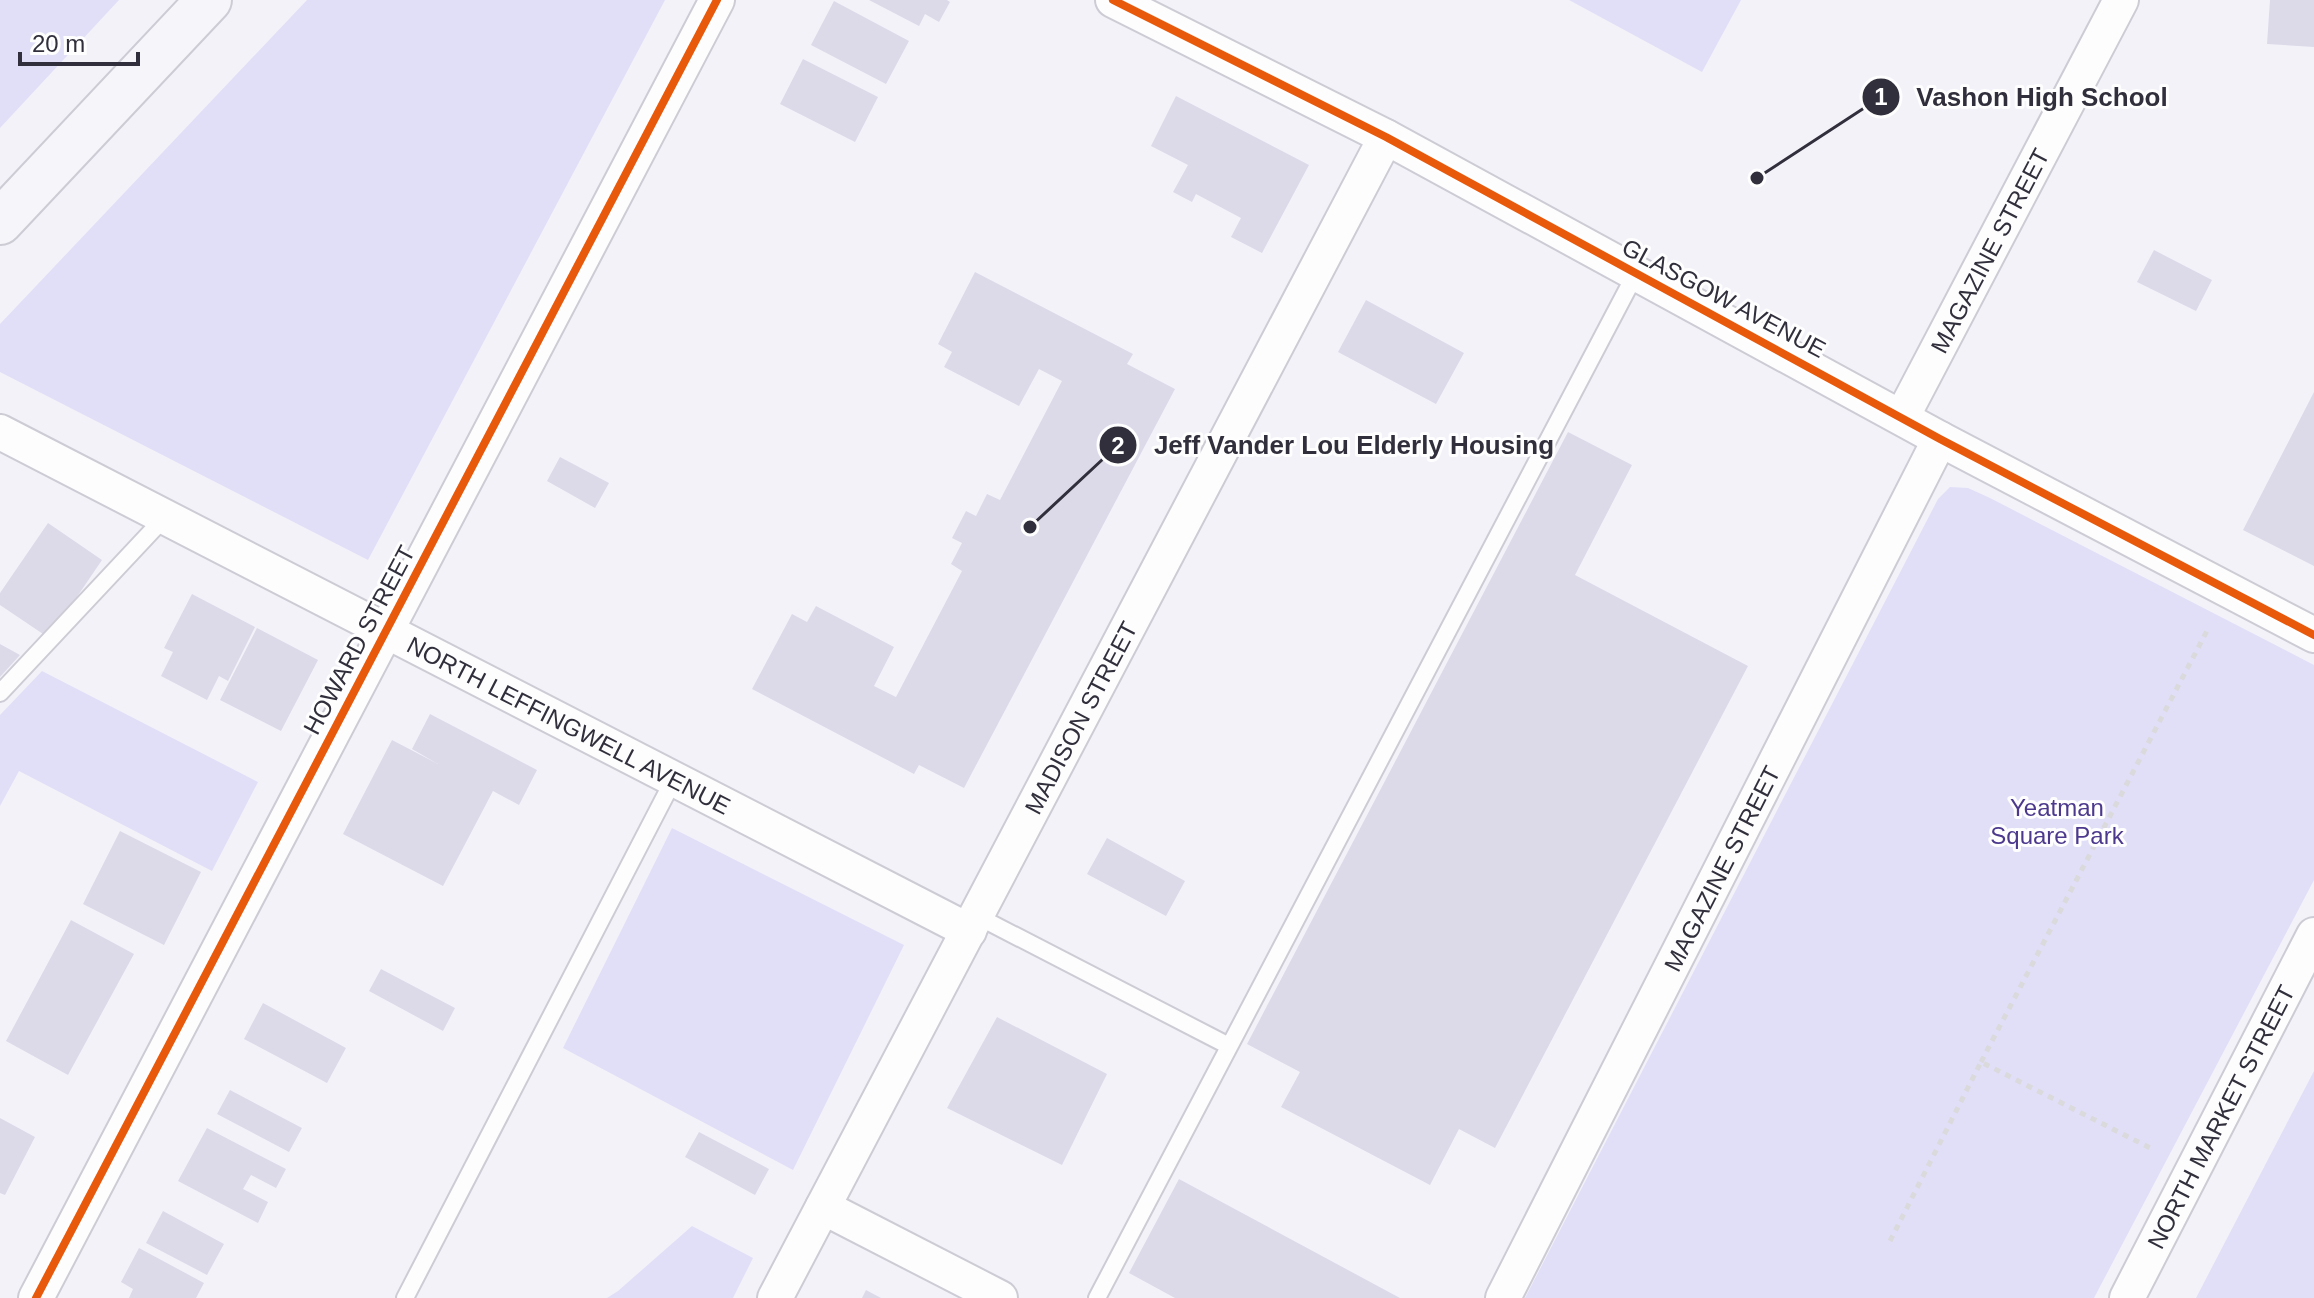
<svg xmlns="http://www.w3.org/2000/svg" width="2314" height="1298" viewBox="0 0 2314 1298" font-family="Arial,sans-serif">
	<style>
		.green { fill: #e1dff7 }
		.building { fill: #dcdae8 }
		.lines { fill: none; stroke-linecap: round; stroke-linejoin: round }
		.service-casing { stroke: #cdccd5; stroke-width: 20 }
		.minor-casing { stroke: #cdccd5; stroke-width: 38 }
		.secondary-casing { stroke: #cdccd5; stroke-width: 48 }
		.path { stroke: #dad9db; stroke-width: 5; stroke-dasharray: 6 6; stroke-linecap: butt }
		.service { stroke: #fdfdfe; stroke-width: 16 }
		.minor { stroke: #fdfdfe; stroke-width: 34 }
		.secondary { stroke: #f6f5f9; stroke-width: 44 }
		.cycleway-casing { stroke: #fefefe; stroke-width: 13 }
		.cycleway { stroke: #e8590c; stroke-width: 8 }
		.labels { text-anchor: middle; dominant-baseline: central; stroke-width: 6; stroke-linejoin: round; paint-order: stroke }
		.street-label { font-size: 24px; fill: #302f3b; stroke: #fefefe }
		.park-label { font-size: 24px; fill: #4c398e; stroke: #fefefe }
		.leader { fill: none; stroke: #302f3b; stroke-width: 3 }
		.callout-dot { fill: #302f3b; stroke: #fefefe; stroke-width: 3 }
		.mark-label { font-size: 24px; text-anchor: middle; font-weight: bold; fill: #fff }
		.callout-label { font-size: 26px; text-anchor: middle; font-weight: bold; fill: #302f3b; stroke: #fefefe; stroke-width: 6; stroke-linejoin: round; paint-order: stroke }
	</style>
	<rect width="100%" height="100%" fill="#f3f2f9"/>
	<path class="green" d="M0,0H119L0,128Z
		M307,0H665L368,560L0,372V324Z
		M1569,0H1741L1702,72Z
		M1950,487L1968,488L1990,498L2314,665V880L2094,1298H1525L1938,499Z
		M42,671L258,782L212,871L19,771L0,806V715Z
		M672,828L904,945L793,1170L563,1048Z
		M2314,1071V1298H2196Z
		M692,1226L753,1258L733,1298H607L618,1291Z"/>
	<path class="building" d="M869,0H947L950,2L939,22L925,14L919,26Z
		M2270,0H2314V47L2267,44Z
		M834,1L909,41L886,84L811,45Z
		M803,59L878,97L855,142L780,104Z
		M1176,96L1309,165L1262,253L1231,237L1241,218L1196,194L1192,202L1173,192L1188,165L1151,146Z
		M2154,250L2212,280L2196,311L2137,282Z
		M975,272L1133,354L1127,364L1175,389L964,788L919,765L914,774L752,689L792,614L807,622L816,606L894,647L874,686L896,697L962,571L951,564L962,543L952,538L966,511L976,516L987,494L1000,500L1062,381L1039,369L1019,406L944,367L952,352L938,344Z
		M1366,300L1464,353L1436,404L1338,352Z
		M2314,392V566L2243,530Z
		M1568,432L1632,465L1575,575L1748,666L1495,1148L1459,1129L1430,1185L1281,1107L1300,1072L1247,1044Z
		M560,457L609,483L595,508L547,481Z
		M48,523L102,560L49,638L0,605V593Z
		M192,594L255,627L228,681L219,676L207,700L161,676L173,652L164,648Z
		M257,628L318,660L281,731L220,700Z
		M0,644L20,655L0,677Z
		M430,714L537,770L519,805L493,791L443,886L343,834L392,740L438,764L412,749Z
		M120,831L201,872L164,945L83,904Z
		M1107,838L1185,881L1166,916L1087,874Z
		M71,920L134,954L68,1075L6,1041Z
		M381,969L455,1008L443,1031L369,991Z
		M263,1003L346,1048L327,1083L244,1039Z
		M997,1017L1107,1074L1062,1165L947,1108Z
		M230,1090L302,1128L289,1152L217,1114Z
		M0,1118L35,1137L5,1195L0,1193Z
		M207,1128L286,1169L276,1188L251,1175L243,1189L268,1202L258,1223L178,1181Z
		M699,1132L769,1169L755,1195L685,1157Z
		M1179,1179L1400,1298H1175L1129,1273Z
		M163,1211L224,1244L207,1275L146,1243Z
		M139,1248L204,1283L196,1298H129L133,1289L121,1282Z
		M866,1290L881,1298H862Z"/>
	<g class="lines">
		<defs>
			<path id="service" d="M0,693L165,517
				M977,916L1229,1046
				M405,1298L674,779
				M1097,1298L1636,273"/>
			<g id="minor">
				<path d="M1113,0L1386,137L1940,439L2314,635"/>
				<path id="s1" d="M1902,417L2121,0"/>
				<path id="s2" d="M0,432L969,931"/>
				<path d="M823,1207L1000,1298"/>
				<path d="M36,1298L717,0"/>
				<path id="s3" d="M775,1298L1386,137"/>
				<path id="s4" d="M1503,1298L1940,439"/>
				<path id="s5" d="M2127,1298L2314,935"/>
			</g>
			<path id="secondary" d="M0,222L209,0"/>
		</defs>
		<use href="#service" class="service-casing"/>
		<use href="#minor" class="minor-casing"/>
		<use href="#secondary" class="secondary-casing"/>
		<path class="path" d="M1981,1062L2209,627
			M1890,1241L1981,1062L2152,1149"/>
		<use href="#service" class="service"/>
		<use href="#minor" class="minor"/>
		<use href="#secondary" class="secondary"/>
		<defs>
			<path id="cycleway" d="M1113,0L1386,137L1940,439L2314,635
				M36,1298L717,0"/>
		</defs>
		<use href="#cycleway" class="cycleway-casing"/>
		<use href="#cycleway" class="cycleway"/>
	</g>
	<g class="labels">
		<g class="street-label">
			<text stroke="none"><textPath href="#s1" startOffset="188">MAGAZINE STREET</textPath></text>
			<text transform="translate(1724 298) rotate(28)">GLASGOW AVENUE</text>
			<text transform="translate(359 640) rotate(-62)">HOWARD STREET</text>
			<text stroke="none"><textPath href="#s3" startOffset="656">MADISON STREET</textPath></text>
			<text stroke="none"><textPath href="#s2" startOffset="640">NORTH LEFFINGWELL AVENUE</textPath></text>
			<text stroke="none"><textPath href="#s4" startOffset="482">MAGAZINE STREET</textPath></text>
			<text stroke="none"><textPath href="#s5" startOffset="204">NORTH MARKET STREET</textPath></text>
		</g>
		<g class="park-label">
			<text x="2057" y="807">Yeatman<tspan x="2057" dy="28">Square Park</tspan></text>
		</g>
	</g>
	<path class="leader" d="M1757 178L1881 97M1030 527L1118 445"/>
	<g class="callout-dot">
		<circle cx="1757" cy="178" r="8"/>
		<circle cx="1030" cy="527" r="8"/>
		<circle cx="1881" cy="97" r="20"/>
		<circle cx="1118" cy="445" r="20"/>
	</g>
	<g class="mark-label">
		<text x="1881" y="105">1</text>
		<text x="1118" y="454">2</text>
	</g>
	<g class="callout-label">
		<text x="2042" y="106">Vashon High School</text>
		<text x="1354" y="454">Jeff Vander Lou Elderly Housing</text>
	</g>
	<path d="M20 52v12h118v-12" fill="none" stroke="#302f3b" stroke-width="4"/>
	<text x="32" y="52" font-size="24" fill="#302f3b" stroke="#fefefe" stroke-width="6" paint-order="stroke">20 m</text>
</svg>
